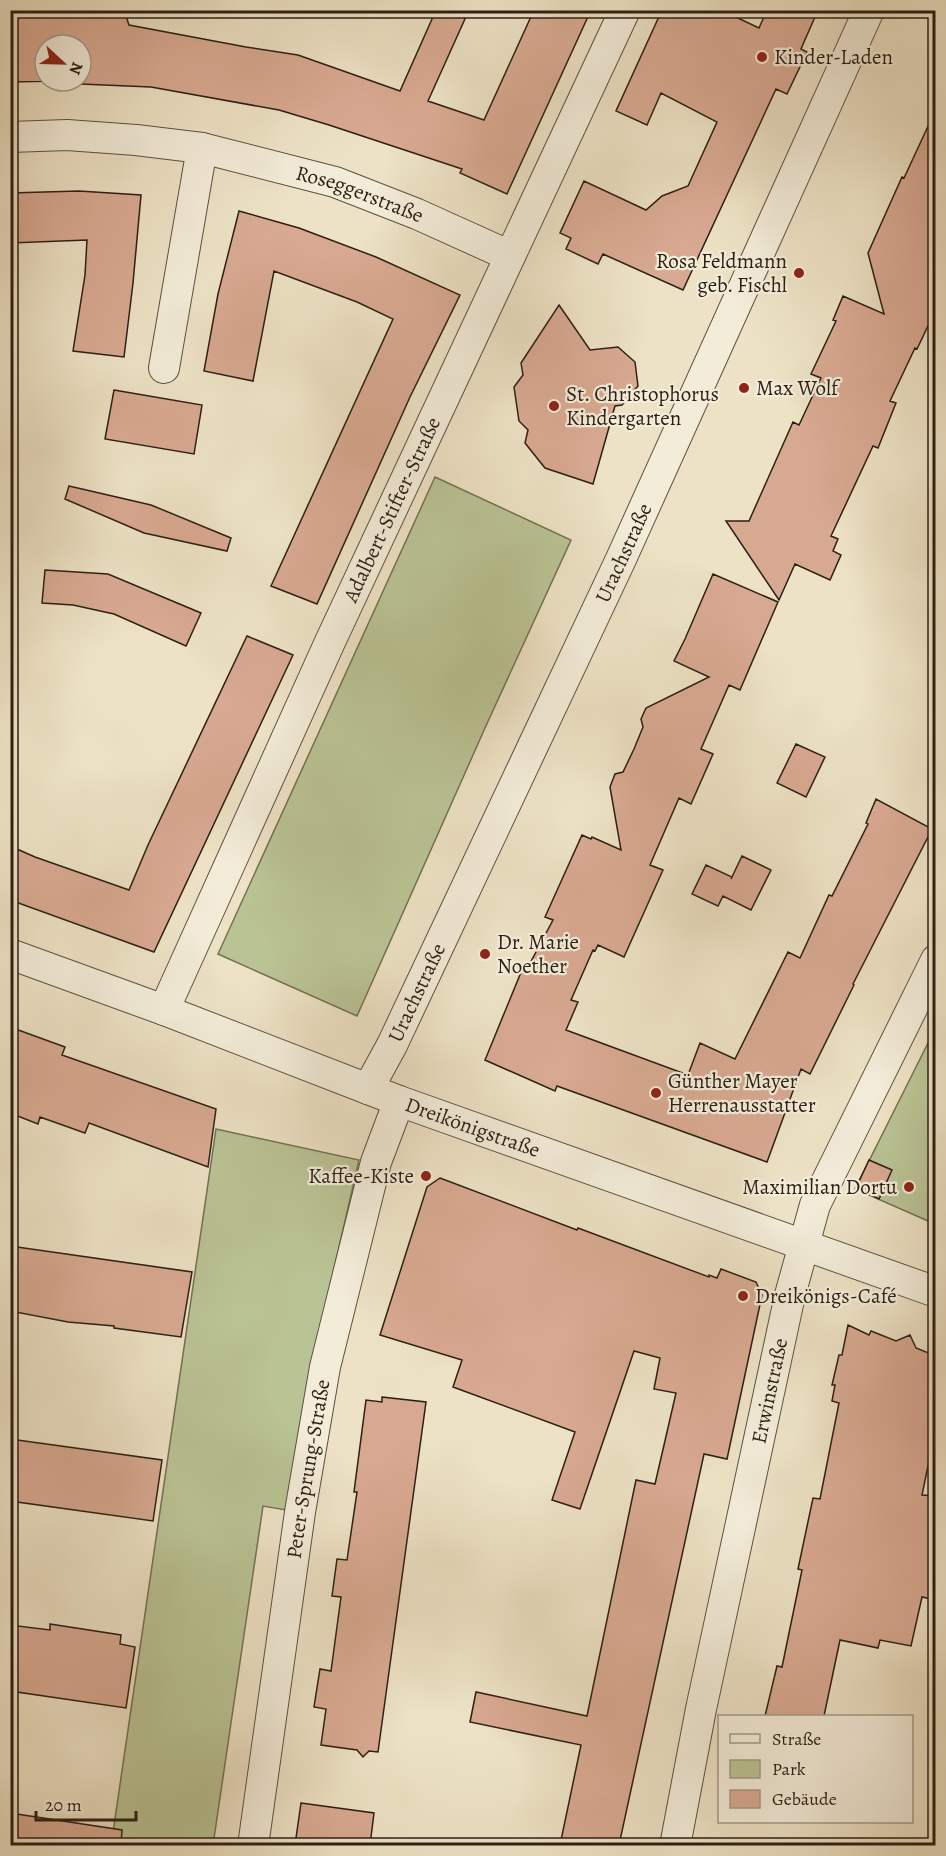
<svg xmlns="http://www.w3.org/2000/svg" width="946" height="1856" viewBox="0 0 946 1856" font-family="Alegreya,serif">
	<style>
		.green { fill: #bac394; stroke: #737154; stroke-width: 1.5 }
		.building { fill: #d8a991; stroke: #2c1f15; stroke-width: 1.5; fill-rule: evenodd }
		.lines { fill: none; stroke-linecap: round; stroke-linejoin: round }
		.minor-casing { stroke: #5c5041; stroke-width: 32 }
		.minor { stroke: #f3ecd9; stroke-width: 30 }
		.poi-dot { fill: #8f2418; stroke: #f3ecd9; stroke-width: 2 }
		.labels { text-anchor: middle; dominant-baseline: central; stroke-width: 4.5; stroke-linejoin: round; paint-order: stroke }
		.poi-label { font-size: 21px; fill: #2c1f15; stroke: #f3ecd9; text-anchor: start }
		.street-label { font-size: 21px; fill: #2c1f15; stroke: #f3ecd9 }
	</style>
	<rect width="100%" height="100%" fill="#ede2c5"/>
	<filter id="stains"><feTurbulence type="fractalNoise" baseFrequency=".00333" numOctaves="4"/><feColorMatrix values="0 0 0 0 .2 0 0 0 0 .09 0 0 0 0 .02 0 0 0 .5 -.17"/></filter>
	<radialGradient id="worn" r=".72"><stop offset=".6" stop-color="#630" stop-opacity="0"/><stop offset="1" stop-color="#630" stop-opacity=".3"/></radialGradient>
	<path class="green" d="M435,477L571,540L485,728L357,1016L218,954Z
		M935,1029V1224L855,1189Z
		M216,1129L359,1160L318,1339L286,1510L263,1506L213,1845L111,1846Z"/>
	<path class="building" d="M10,10H113V14L126,16L129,25L246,47L298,55L400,91L436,10H469L428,101L484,120L534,10H591L507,194L460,173L462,169L329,125L279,110L151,87L57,83V81L10,82ZM45,45H81V81H45Z
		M662,10H721L759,28L767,10H818L801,49L807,52L787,94L776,89L683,290L603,254L598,264L566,249L571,238L560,233L584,181L646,210L662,196L688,186L717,122L661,93L647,125L616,111Z
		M936,109V309L917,349L915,348L890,401L896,403L878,448L873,446L831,536L838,539L833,551L841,555L830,580L795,564L779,600L726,521H749L793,422L799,425L821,378L811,374L836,321L833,320L843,296L884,314L868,253L902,177L904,178Z
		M79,191L141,195L133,283L124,357L73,351L85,275L87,240L10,243V193Z
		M239,211L299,228L376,257L460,295L410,397L317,604L271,586L393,319L357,302L274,271L253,381L204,371L218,294Z
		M559,305L590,350L618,347L635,362L638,386L622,405L615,406L593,484L545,468L525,443L528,430L519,421L514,387L523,375L521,363Z
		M114,390L202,405L194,454L105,439Z
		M69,486L151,505L231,538L227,551L144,533L65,499Z
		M45,570L108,574L201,613L186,646L114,614L73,605L42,603Z
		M713,574L778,602L740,690L729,685L701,749L713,754L691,804L679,798L650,865L663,870L624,957L598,945L595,951L593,950L571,1000L578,1002L566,1030L688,1075L700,1043L735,1059L788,952L800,958L829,895L832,896L868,824L866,823L876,799L932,829L853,984L854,985L810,1074L801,1069L767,1162L557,1086L555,1091L485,1060L524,965L528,967L553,920L545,917L582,835L591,839L592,837L621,850L610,787L615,774L623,772L634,749L643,727L641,719L646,708L709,677L674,661L685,639Z
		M247,636L293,655L154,952L10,900V846L35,857L129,890L148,845Z
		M796,744L825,757L806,797L777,783Z
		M742,856L771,870L751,910L723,896L718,906L692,894L706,865L732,877L731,879Z
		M10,1027L65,1047L62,1055L216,1109L208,1167L89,1123L85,1133L40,1117L38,1124L10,1113Z
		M869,1160L892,1170L879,1199L856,1188Z
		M440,1178L577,1230L578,1228L709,1277V1275L717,1278L721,1269L756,1282L762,1295L727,1459L704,1454L619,1845H560L581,1745L470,1722L476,1692L587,1716L636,1480L655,1484L676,1393L654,1389L660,1358L634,1351L580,1509L552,1500L575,1432L453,1387L462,1360L380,1335L427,1187Z
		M10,1246L192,1272L181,1337L114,1328V1326L68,1322L10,1311Z
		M848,1325L869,1335L871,1331L896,1341L910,1335L916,1348L936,1356V1427L922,1495L936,1496V1600L922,1597L911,1646L880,1640L878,1648L840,1640L824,1716H765L777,1666L782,1667L802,1570L798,1569L813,1498L820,1499L839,1403L832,1401L835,1385H832L839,1355H842Z
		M382,1397L426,1402L378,1752L369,1751L363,1757L357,1750L321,1745L326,1709L314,1707L320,1669L331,1671L341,1597L332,1596L337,1559L347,1560L357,1492H354L366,1400L382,1402Z
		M10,1439L162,1460L153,1521L10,1501Z
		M50,1624L121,1635L120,1644L135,1647L126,1708L10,1691V1625L50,1630Z
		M301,1803L374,1813L370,1845H295Z
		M10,1813L122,1830L121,1845H10Z"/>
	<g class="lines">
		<defs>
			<g id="minor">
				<path id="s1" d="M10,137L67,135L136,140L202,148L335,182L417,214L510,256"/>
				<path d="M164,368L202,148"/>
				<path id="s2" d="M10,954L164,1010L399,1101L936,1292"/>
				<path id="s3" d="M164,1010L329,644L625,10"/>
				<path id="s4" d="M368,1089L392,1045L621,559L869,10"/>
				<path id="s5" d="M253,1846L300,1512L325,1367L376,1162L399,1101"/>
				<path id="s6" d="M675,1846L701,1709L790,1295L815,1205L936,960"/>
			</g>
		</defs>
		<use href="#minor" class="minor-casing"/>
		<use href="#minor" class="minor"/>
	</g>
	<g class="poi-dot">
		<circle cx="762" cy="57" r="6"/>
		<circle cx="799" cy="273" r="6"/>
		<circle cx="744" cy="388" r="6"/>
		<circle cx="554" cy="406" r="6"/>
		<circle cx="485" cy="954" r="6"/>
		<circle cx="656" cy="1093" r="6"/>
		<circle cx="426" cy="1176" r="6"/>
		<circle cx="909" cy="1187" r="6"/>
		<circle cx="743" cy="1296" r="6"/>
	</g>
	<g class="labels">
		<g class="poi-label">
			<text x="774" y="57">Kinder-Laden</text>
			<text x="787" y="261" text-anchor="end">Rosa Feldmann<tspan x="787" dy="24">geb. Fischl</tspan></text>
			<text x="756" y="388">Max Wolf</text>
			<text x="566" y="394">St. Christophorus<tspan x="566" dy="24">Kindergarten</tspan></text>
			<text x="497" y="942">Dr. Marie<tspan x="497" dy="24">Noether</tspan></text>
			<text x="668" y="1081">Günther Mayer<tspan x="668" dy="24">Herrenausstatter</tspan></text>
			<text x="414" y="1176" text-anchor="end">Kaffee-Kiste</text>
			<text x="897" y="1187" text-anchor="end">Maximilian Dortu</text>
			<text x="755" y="1296">Dreikönigs-Café</text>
		</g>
		<g class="street-label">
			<text stroke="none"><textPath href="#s1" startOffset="357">Roseggerstraße</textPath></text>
			<text stroke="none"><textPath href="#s3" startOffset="550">Adalbert-Stifter-Straße</textPath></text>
			<text stroke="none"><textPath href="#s4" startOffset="594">Urachstraße</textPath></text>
			<text stroke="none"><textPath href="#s4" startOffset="108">Urachstraße</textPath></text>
			<text stroke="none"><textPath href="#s2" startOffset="494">Dreikönigstraße</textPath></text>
			<text stroke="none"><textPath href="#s6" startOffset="465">Erwinstraße</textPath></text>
			<text stroke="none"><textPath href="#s5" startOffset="381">Peter-Sprung-Straße</textPath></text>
		</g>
	</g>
	<rect width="946" height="1856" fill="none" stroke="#ede2c5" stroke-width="36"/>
	<rect x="12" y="12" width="922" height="1832" fill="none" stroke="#2c1f15" stroke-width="3"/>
	<rect x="18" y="18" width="910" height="1820" fill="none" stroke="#2c1f15" stroke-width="1.5"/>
	<rect x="718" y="1715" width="195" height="108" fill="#f3ecd9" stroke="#a39a8b" stroke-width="1.5"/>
	<rect x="730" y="1734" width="30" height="9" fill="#f3ecd9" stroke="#a39a8b" stroke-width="1.5"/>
	<text x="772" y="1745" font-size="18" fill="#2c1f15">Straße</text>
	<rect x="730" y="1760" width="30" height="18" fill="#bac394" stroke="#a39a8b" stroke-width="1.5"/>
	<text x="772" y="1775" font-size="18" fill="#2c1f15">Park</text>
	<rect x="730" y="1790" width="30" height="18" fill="#d8a991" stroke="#a39a8b" stroke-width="1.5"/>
	<text x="772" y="1805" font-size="18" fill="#2c1f15">Gebäude</text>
	<g transform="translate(63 63) rotate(112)"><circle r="28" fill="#f3ecd9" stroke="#a39a8b" stroke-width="1.5"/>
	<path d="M0-4.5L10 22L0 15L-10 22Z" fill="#8f2418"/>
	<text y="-9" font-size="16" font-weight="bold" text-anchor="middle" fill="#2c1f15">N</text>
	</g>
	<path d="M36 1811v9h100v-9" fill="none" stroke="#2c1f15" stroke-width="3"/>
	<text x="45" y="1811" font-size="18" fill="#2c1f15" stroke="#f3ecd9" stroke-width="4.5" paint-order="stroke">20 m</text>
	<rect width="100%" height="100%" filter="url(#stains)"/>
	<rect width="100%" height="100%" fill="url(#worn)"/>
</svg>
